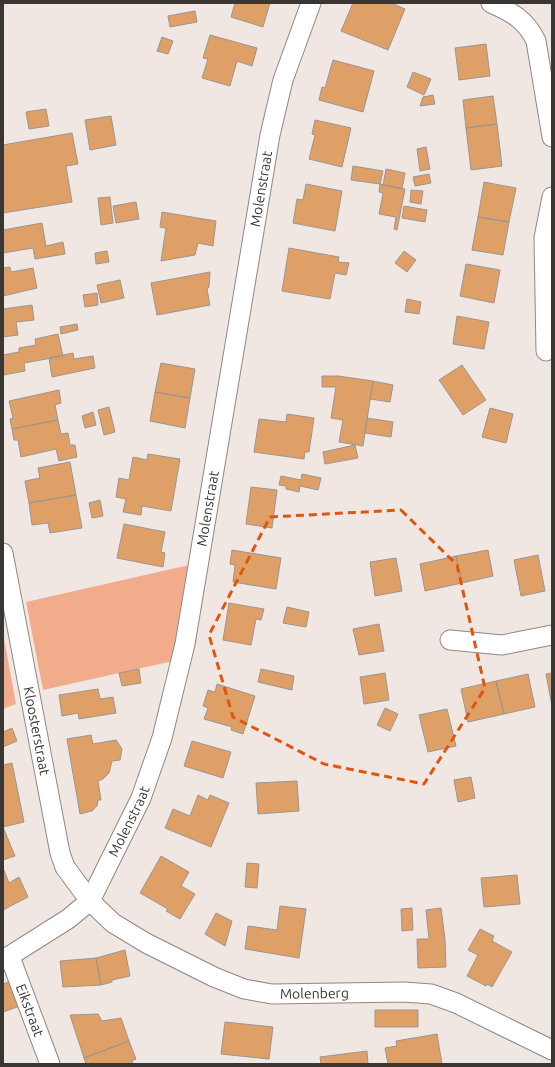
<svg xmlns="http://www.w3.org/2000/svg" width="555" height="1067" viewBox="0 0 555 1067" font-family="Ubuntu,sans-serif">
	<style>
		.green { fill: #f3ac8b }
		.building { fill: #dfa067; stroke: #9c9590 }
		.lines { fill: none; stroke-linecap: round; stroke-linejoin: round }
		.minor-casing { stroke: #908884; stroke-width: 21 }
		.minor { stroke: #fff; stroke-width: 19 }
		.marked { fill: none; stroke: #df570e; stroke-width: 3; stroke-dasharray: 8 5; stroke-linejoin: round }
		.labels { text-anchor: middle; dominant-baseline: central; stroke-width: 4; stroke-linejoin: round; paint-order: stroke }
		.street-label { font-size: 14px; fill: #393634; stroke: #f0e7e3 }
	</style>
	<rect width="100%" height="100%" fill="#f0e7e3"/>
	<path class="green" d="M189,565L173,661L43,690L26,602Z
		M3,633L16,704L3,709Z"/>
	<path class="building" d="M235,3H270L263,27L231,17Z
		M353,3H391L405,9L388,50L341,31Z
		M195,11L197,22L170,27L168,16Z
		M210,35L257,48L252,66L237,61L230,86L202,78L208,59L203,58Z
		M162,37L173,41L168,54L157,51Z
		M486,44L490,76L459,80L455,48Z
		M333,60L374,71L363,112L319,100L322,87L325,88Z
		M413,72L431,79L424,95L407,87Z
		M433,95L435,104L420,106L423,97Z
		M493,96L497,124L466,128L463,100Z
		M46,109L49,126L29,129L26,112Z
		M111,116L116,145L90,150L85,120Z
		M315,120L351,128L342,167L309,159L315,135L312,134Z
		M497,124L502,166L471,170L466,128Z
		M72,133L78,164L66,166L72,202L3,213V145Z
		M426,147L430,169L420,171L417,149Z
		M353,166L383,171L380,184L351,180Z
		M386,169L405,173L402,189L383,185Z
		M429,174L431,183L415,186L413,177Z
		M484,182L516,188L509,222L478,217Z
		M306,184L342,191L335,231L293,223L297,199L303,200Z
		M380,184L405,189L397,230L394,229L396,217L379,214L383,193L379,192Z
		M411,190L423,191L421,204L410,202Z
		M110,197L113,223L101,225L98,198Z
		M136,202L139,219L116,223L113,206Z
		M404,206L427,210L425,222L402,218Z
		M162,212L216,221L213,246L198,243L195,255L161,261L166,228L160,227Z
		M478,217L509,222L503,255L472,250Z
		M42,223L46,246L63,242L65,254L35,259L33,248L3,253V230Z
		M289,248L339,257L338,262L349,263L346,275L335,273L330,299L282,291Z
		M107,251L109,262L96,264L95,253Z
		M404,251L416,260L407,272L395,263Z
		M466,264L500,270L494,303L460,296Z
		M10,267L11,272L33,268L37,288L3,296V268Z
		M210,272L209,287L207,289L210,305L157,315L151,283Z
		M120,280L124,298L101,303L97,285Z
		M97,293L98,305L85,307L83,295Z
		M407,299L421,302L419,314L405,312Z
		M32,305L34,320L16,322L18,335L3,337V309Z
		M457,316L489,322L484,349L453,344Z
		M77,324L78,330L61,334L60,327Z
		M58,334L63,356L24,363L25,371L3,375V355L19,352V348L36,345L35,339Z
		M73,353L74,359L93,356L95,368L52,377L49,358Z
		M161,363L195,369L190,398L155,392Z
		M462,365L486,400L463,415L439,380Z
		M322,376H338L373,381L363,446L339,442L343,420L331,418L336,387H322Z
		M373,381L393,385L390,402L370,399Z
		M59,390L61,403L55,405L58,420L12,429L10,419L13,418L9,401Z
		M155,392L190,398L185,428L150,421Z
		M109,407L115,432L104,435L98,410Z
		M490,408L513,414L506,443L482,437Z
		M93,412L96,425L85,428L82,416Z
		M287,414L314,418L309,452H305L304,459L254,452L259,419L286,422Z
		M367,418L393,422L391,437L365,433Z
		M58,420L61,434L68,433L70,445H75L77,457L59,461L56,449L21,457L18,440H14L12,429Z
		M355,445L358,458L325,464L323,452Z
		M148,454L180,459L171,511L142,506L141,515L123,512L126,499L116,497L119,478L129,480L133,457L147,460Z
		M70,462L76,495L29,503L25,481L40,478L38,468Z
		M302,474L321,478L318,490L300,486L299,492L286,489V486L279,485L281,476L301,480Z
		M251,487L277,490L272,528L246,524Z
		M76,495L82,528L50,533L48,523L32,525L29,503Z
		M100,500L103,516L92,518L89,503Z
		M124,524L165,532L161,552L165,553L163,567L117,558Z
		M232,550L281,558L276,589L233,582L235,565L230,564Z
		M488,550L493,576L462,583L456,556Z
		M538,555L545,591L521,596L514,560Z
		M456,556L462,583L425,591L420,564Z
		M396,558L402,591L375,596L370,562Z
		M229,603L264,609L261,620L256,619L251,645L223,640Z
		M287,607L309,612L306,627L283,623Z
		M379,624L384,651L359,655L353,629Z
		M139,669L141,683L122,686L119,673Z
		M261,669L294,676L292,690L258,682Z
		M385,673L389,700L364,704L360,677Z
		M552,673V706L546,674Z
		M528,674L535,707L504,714L496,681Z
		M496,681L504,714L468,722L461,689Z
		M217,684L255,696L243,734L231,730L232,727L204,719L208,708L203,706L208,690L215,692Z
		M98,689L100,699L113,697L116,713L79,719L78,713L62,716L59,695Z
		M385,708L398,714L390,731L377,725Z
		M447,709L456,746L428,752L419,715Z
		M12,728L17,741L3,747V732Z
		M91,735L93,744L116,740L122,749L120,760L112,761L109,773L103,779L98,781L101,800H98L97,806L92,811L80,814L67,739Z
		M192,741L231,752L223,778L184,766Z
		M12,763L24,822L3,827V765Z
		M471,777L475,798L458,802L454,780Z
		M297,781L299,811L258,814L256,783Z
		M198,795L208,800L210,795L229,803L211,847L165,828L173,809L190,816Z
		M3,827L15,856L3,860Z
		M161,856L189,872L181,886L195,894L180,919L166,911L168,909L140,893Z
		M247,863L259,864L257,888L245,887Z
		M3,868L9,883L19,877L28,897L3,910Z
		M517,875L520,904L484,907L481,878Z
		M280,906L306,909L299,958L245,949L248,926L277,930Z
		M412,908L413,930L402,931L401,909Z
		M441,908L445,939L446,967L418,968L417,939H429L426,910Z
		M216,913L232,921L225,946L205,934Z
		M480,929L494,936L492,941L512,952L492,987L487,984L486,986L467,976L478,955L468,950Z
		M125,950L130,976L112,980V982L101,985L96,958Z
		M96,958L101,985L63,987L60,961Z
		M11,981L23,1005L3,1012V984Z
		M375,1010H418V1027H375Z
		M98,1014L102,1021L121,1018L129,1041L84,1058L70,1015Z
		M225,1022L273,1027L269,1059L221,1054Z
		M437,1034L442,1064H388L385,1048L397,1046L396,1041Z
		M129,1041L136,1059L132,1061L133,1064H86L84,1058Z
		M367,1051L368,1064H321L320,1057Z"/>
	<g class="lines">
		<defs>
			<g id="minor">
				<path d="M491,3C512,12 526,20 536,41L552,137"/>
				<path d="M546,351L544,238L552,197"/>
				<path id="s1" d="M3,553L60,853L65,867L90,901L113,923L146,943L214,977L244,989L272,994L404,992L431,994L456,1003L552,1050"/>
				<path d="M450,640L502,645L552,635"/>
				<path id="s2" d="M10,957L50,1064"/>
				<path id="s3" d="M3,960L68,919L90,901L141,798L162,738L185,644L270,135L283,80L311,3"/>
			</g>
		</defs>
		<use href="#minor" class="minor-casing"/>
		<use href="#minor" class="minor"/>
	</g>
	<path class="marked" d="M401,510L457,565L485,688L424,784L324,764L233,717L209,635L270,517Z"/>
	<g class="labels">
		<g class="street-label">
			<text stroke="none"><textPath href="#s3" startOffset="842">Molenstraat</textPath></text>
			<text stroke="none"><textPath href="#s3" startOffset="518">Molenstraat</textPath></text>
			<text stroke="none"><textPath href="#s1" startOffset="181">Kloosterstraat</textPath></text>
			<text stroke="none"><textPath href="#s3" startOffset="194">Molenstraat</textPath></text>
			<text stroke="none"><textPath href="#s1" startOffset="612">Molenberg</textPath></text>
			<text stroke="none"><textPath href="#s2" startOffset="57">Eikstraat</textPath></text>
		</g>
	</g>
	<rect width="555" height="1067" fill="none" stroke="#393634" stroke-width="8"/>
</svg>
